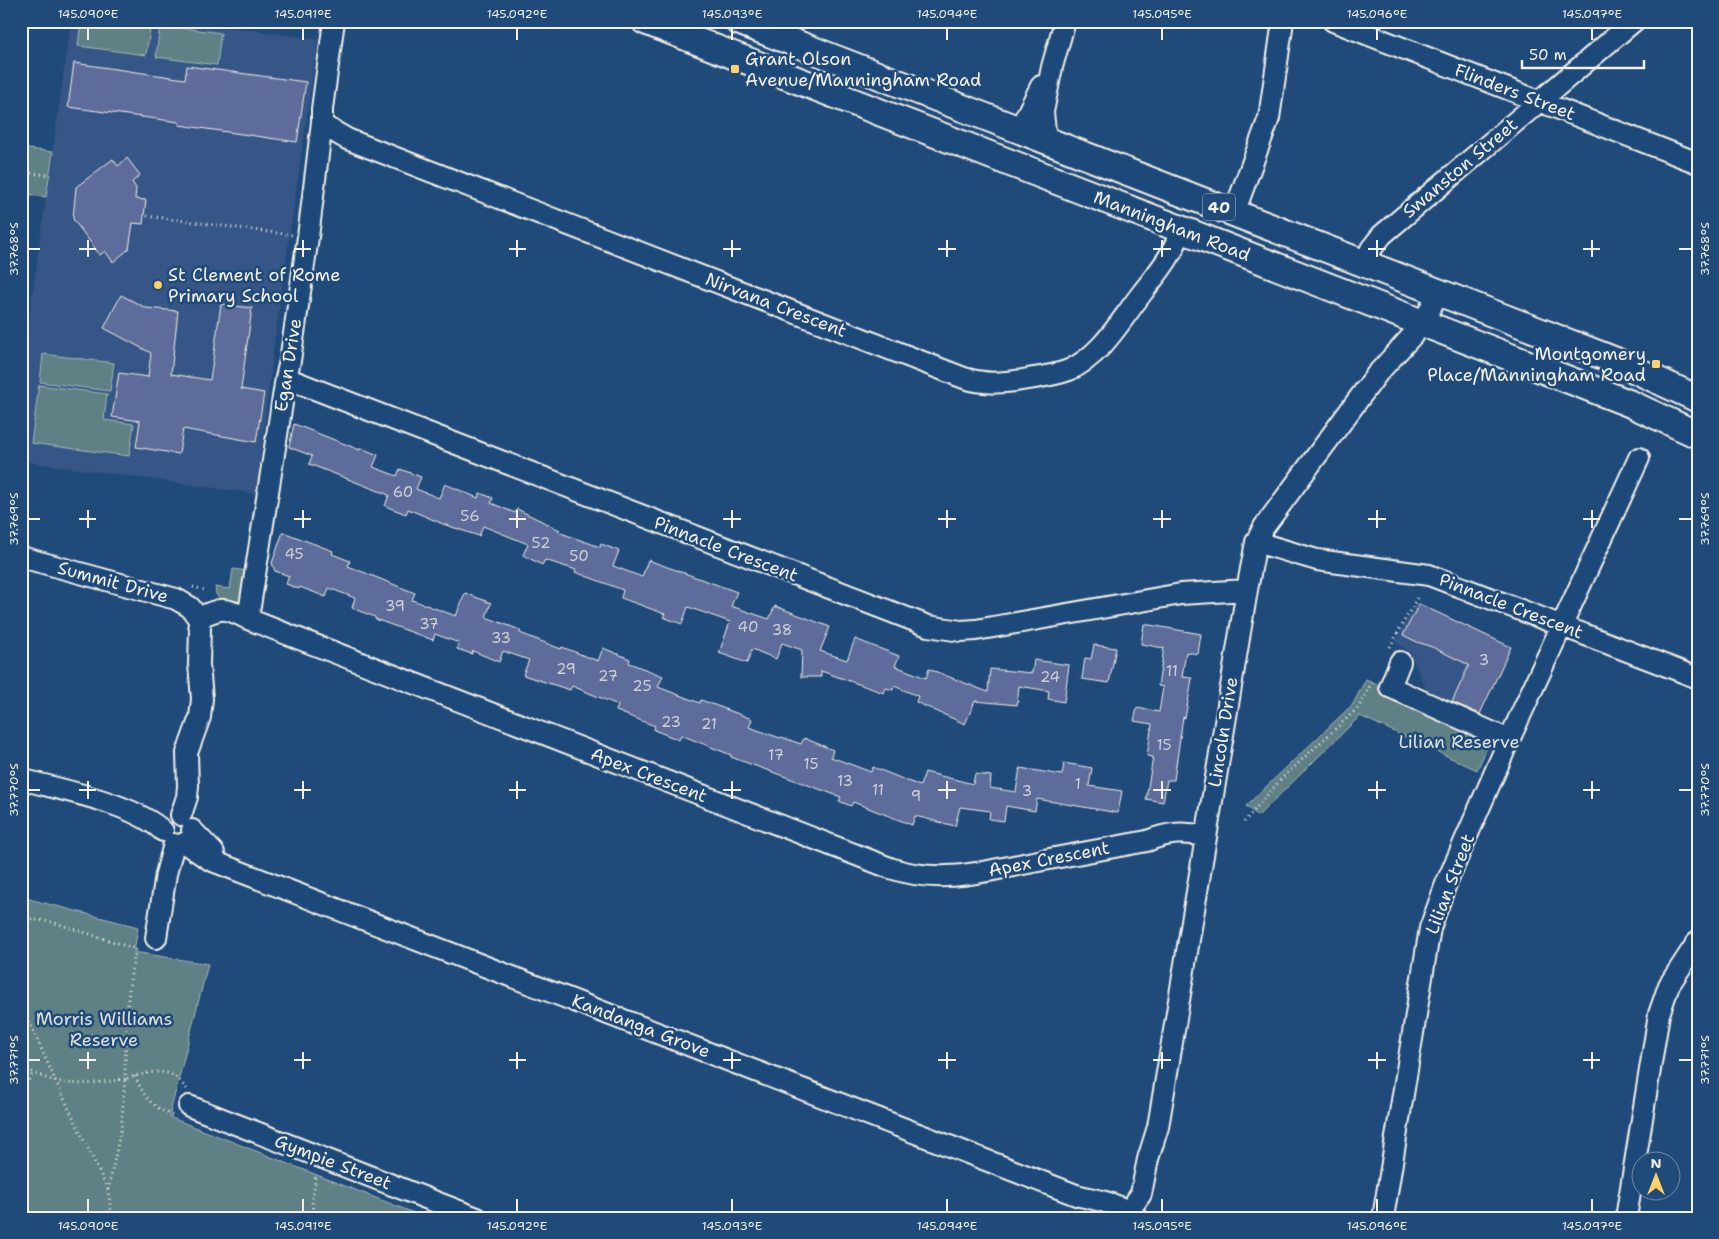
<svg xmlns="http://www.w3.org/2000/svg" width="1719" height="1239" viewBox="0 0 1719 1239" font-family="'Shantell Sans',sans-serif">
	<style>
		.built { fill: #365786 }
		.green { fill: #5e8085; stroke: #a9b8b6 }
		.building { fill: #5d6c9a; stroke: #f4f1e8 }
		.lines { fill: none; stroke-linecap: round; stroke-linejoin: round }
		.minor-casing { stroke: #f4f1e8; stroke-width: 24 }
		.major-casing { stroke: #f4f1e8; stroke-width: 30 }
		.path { stroke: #f4f1e8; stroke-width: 3; stroke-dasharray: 1 4; stroke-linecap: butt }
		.minor { stroke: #1f4a7a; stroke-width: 20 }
		.major { stroke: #1f4a7a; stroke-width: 26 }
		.ticks { fill: none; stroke: #f4f1e8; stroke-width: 2 }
		.poi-dot { fill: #ffd166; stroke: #1f4a7a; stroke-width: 2 }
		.labels { text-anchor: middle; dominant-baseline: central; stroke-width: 5; stroke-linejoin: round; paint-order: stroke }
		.number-label { font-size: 15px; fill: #ced0d4 }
		.shield { fill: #1f4a7a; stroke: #b4bfc7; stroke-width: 1 }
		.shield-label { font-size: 16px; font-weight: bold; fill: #f4f1e8 }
		.poi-label { font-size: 18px; fill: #f4f1e8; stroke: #1f4a7a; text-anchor: start }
		.street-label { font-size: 18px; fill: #f4f1e8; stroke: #1f4a7a }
		.park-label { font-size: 18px; fill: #dee0d9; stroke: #1f4a7a }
		.neatline { fill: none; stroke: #f4f1e8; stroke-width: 2 }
		.ticks-label { font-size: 12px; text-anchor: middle; fill: #f4f1e8 }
	</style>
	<rect width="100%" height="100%" fill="#1f4a7a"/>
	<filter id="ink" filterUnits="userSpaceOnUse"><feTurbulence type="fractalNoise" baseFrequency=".02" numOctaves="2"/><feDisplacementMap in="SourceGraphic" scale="10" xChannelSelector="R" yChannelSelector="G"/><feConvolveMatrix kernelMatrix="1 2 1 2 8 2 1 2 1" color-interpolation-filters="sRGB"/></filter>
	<g filter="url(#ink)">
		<path class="built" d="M71,21H183L318,39L275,337L256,494L21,461V375Z
			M1416,603L1511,647L1478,718L1429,696L1410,652L1395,642Z"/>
		<path class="green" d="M81,21H137L151,23L146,55L78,46Z
			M160,25L221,33L217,65L156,57Z
			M21,148L53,152L46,197L21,193Z
			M43,354L114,363L110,391L40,382Z
			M39,385L107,394L104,420L134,424L129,456L31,443Z
			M233,569L248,571L243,595L238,603L231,604L222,603L216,594L215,587L230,589Z
			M1366,679L1492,737L1477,770L1360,716L1258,816L1246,806L1353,704Z
			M21,897L138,927L134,952L208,964L169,1117L427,1218H21Z"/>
		<path class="building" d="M74,63L185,79L187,66L306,82L297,142L179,125V122L68,107Z
			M127,158L140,175L132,182L136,188L135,199L146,200L143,224L133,223L129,249L113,262L105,251L100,255L73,219L76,187L113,159L118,166Z
			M121,295L146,308L178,311L171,374L210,380L221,304L252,308L241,389L264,393L256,442L183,429L179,454L136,447L140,421L112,417L119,373L148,377L151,353L104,328Z
			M294,424L360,450L361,448L378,455L373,467L397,476L400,469L421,477L416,489L439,498L445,484L478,498L480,493L493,498L491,503L515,513L517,509L560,530L558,532L600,547L601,544L619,551L613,566L642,577L648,560L737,592L731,606L769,619L775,606L830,627L820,651L847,660L855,639L899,656L895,666L926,678L929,669L988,692L990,669L1032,673L1034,660L1069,665L1064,702L1048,699L1049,691L1019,686L1017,705L975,701L965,724L916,702L918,696L894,686L893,690L886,688L884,693L821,671V677H801L802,650L782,643L776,659L752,649L747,663L719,653L730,622L688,607L682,624L663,617L665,614L621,598L623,590L575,572L576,570L545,560L542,565L523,555L528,544L483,526L479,536L443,524L408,509L406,514L385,506L389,495L309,464L312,456L289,447Z
			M283,532L333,551L332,554L350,561L348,566L415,593L412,600L456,616L465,593L491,603L486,617L520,630V633L561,649L562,647L598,661L603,648L630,659L629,663L663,676L658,687L700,703L701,700L752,719L749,727L780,738L781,737L801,744L804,738L833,750L831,757L871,772L873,767L920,786L925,772L973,784L975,774L991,776L990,788L1016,792L1020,768L1062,775L1064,763L1092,768L1089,786L1122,791L1118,813L1037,799L1035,811L1006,806L1004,821L989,819L990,811L960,807L955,826L915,816L912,825L853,802L851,806L839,801L841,797L731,757V755L681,735L679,740L654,730L655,726L616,711L618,705L572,686L570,690L523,675L529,660L503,651L499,662L473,651L472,654L457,649L459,643L435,634L433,640L375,619V617L352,608L355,598L329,588L326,597L300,587L299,589L286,584L289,576L275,571L272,563Z
			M1419,604L1511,647L1480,714L1452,702L1469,665L1432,647L1417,642L1403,635Z
			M1144,624L1201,634L1198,654L1186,652L1182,677L1192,678L1190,691L1185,718L1183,717L1174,780H1167L1163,802L1146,799L1153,757L1147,756L1152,724L1134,721L1137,708L1159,712L1163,687L1158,686L1164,648L1141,644Z
			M1094,645L1116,648L1109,683L1082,679L1085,658L1091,659Z"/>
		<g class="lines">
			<defs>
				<path id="minor" d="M1333,21L1698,163
					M322,122L326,127L347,139L964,378C986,385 1006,383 1028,379C1042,377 1056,375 1069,370C1101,356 1121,320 1142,293C1159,271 1173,256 1181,229
					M1019,130L1041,86
					M1046,141L1043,112L1052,67L1065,21
					M1234,213L1269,118L1283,21
					M1364,264L1371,249L1382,235L1634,21
					M286,378L928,626L961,631L976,630L1181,594L1247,590
					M1256,542L1317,560L1429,575L1698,678
					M21,557L176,599L190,607L198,618L200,629L199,664L202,699L200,717L187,753L188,786L187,797L181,815
					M198,618C223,607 224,607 248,619L890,868C940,885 983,872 1033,862C1071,855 1109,848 1147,841C1170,832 1182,832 1206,836
					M248,619L286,378L290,361L308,237L322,122V109L334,21
					M1400,662L1390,687L1509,740
					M21,779C61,790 133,803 163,831
					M192,830L214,853
					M184,843L210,860L1076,1195C1097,1200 1120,1203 1137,1218
					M156,938L166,874L174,844
					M189,1106L477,1218
					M1127,1218L1129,1211L1141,1194L1148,1159L1158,1127L1247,590L1256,542L1264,527L1377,374L1423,324L1438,292
					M1383,1218L1430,928L1446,884L1509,740L1639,458
					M1626,1218L1659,1014L1669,985L1698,941"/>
				<path id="major" d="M645,21L1631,404L1698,435
					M738,21L1616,361L1698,399"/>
			</defs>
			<use href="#minor" class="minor-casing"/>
			<use href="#major" class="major-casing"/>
			<path class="path" d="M21,172L50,175
				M147,216L292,235
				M193,587L205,590
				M1390,647L1418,596
				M1244,822L1282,778L1359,707L1372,682
				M21,918L52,922L136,949L131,973L126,1017L125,1079C82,1085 60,1089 21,1066
				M21,1003L56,1082L108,1190L112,1218
				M135,1076C145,1099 152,1107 176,1117
				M21,1093L33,1073
				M108,1190L121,1129L125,1079C139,1075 159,1068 172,1075C178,1078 183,1085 187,1089
				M314,1218L312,1204L316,1174"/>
			<use href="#minor" class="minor"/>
			<use href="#major" class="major"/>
		</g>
	</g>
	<path class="ticks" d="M88,28V40M303,28V40M517,28V40M732,28V40M947,28V40M1162,28V40M1377,28V40M1592,28V40M88,240V257M303,240V257M517,240V257M732,240V257M947,240V257M1162,240V257M1377,240V257M1592,240V257M28,249H40M79,249H96M294,249H311M509,249H526M723,249H741M938,249H956M1153,249H1171M1368,249H1386M1583,249H1600M1679,249H1692M88,510V528M303,510V528M517,510V528M732,510V528M947,510V528M1162,510V528M1377,510V528M1592,510V528M28,519H40M79,519H96M294,519H311M509,519H526M723,519H741M938,519H956M1153,519H1171M1368,519H1386M1583,519H1600M1679,519H1692M88,781V799M303,781V799M517,781V799M732,781V799M947,781V799M1162,781V799M1377,781V799M1592,781V799M28,790H40M79,790H96M294,790H311M509,790H526M723,790H741M938,790H956M1153,790H1171M1368,790H1386M1583,790H1600M1679,790H1692M88,1052V1069M303,1052V1069M517,1052V1069M732,1052V1069M947,1052V1069M1162,1052V1069M1377,1052V1069M1592,1052V1069M28,1060H40M79,1060H96M294,1060H311M509,1060H526M723,1060H741M938,1060H956M1153,1060H1171M1368,1060H1386M1583,1060H1600M1679,1060H1692M88,1199V1212M303,1199V1212M517,1199V1212M732,1199V1212M947,1199V1212M1162,1199V1212M1377,1199V1212M1592,1199V1212"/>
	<g class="poi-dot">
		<rect x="730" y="64" width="10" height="10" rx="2.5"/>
		<circle cx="158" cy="285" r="5"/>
		<rect x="1651" y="359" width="10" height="10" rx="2.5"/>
	</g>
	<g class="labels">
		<g class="number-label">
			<text x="403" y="492">60</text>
			<text x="470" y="516">56</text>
			<text x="541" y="543">52</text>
			<text x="294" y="554">45</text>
			<text x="579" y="556">50</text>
			<text x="395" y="606">39</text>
			<text x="429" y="624">37</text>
			<text x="748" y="627">40</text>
			<text x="782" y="630">38</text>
			<text x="501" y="638">33</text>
			<text x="1484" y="660">3</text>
			<text x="566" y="669">29</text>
			<text x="1172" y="671">11</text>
			<text x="608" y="676">27</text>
			<text x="1050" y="677">24</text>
			<text x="642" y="686">25</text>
			<text x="671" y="722">23</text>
			<text x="709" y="724">21</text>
			<text x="1164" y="745">15</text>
			<text x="776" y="755">17</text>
			<text x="811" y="764">15</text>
			<text x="845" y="781">13</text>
			<text x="1078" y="784">1</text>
			<text x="878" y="790">11</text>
			<text x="1027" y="791">3</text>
			<text x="916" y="796">9</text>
		</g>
		<rect class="shield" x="1203" y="193.5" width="32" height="27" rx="4"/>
		<g class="shield-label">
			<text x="1219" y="207">40</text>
		</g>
		<g class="poi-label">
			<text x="745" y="59">Grant Olson<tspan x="745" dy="21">Avenue/Manningham Road</tspan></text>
			<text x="168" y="275">St Clement of Rome<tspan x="168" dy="21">Primary School</tspan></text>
			<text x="1646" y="354" text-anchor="end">Montgomery<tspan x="1646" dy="21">Place/Manningham Road</tspan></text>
		</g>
		<g class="street-label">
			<text transform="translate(1515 92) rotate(21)">Flinders Street</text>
			<text transform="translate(1460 168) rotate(-40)">Swanston Street</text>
			<text transform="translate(1172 226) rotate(21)">Manningham Road</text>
			<text transform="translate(776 305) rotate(21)">Nirvana Crescent</text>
			<text transform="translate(288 365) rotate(-81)">Egan Drive</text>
			<text transform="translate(726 549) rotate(21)">Pinnacle Crescent</text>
			<text transform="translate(113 582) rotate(15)">Summit Drive</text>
			<text transform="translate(1511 606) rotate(21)">Pinnacle Crescent</text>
			<text transform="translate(1223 732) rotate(-81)">Lincoln Drive</text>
			<text transform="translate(649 775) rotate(21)">Apex Crescent</text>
			<text transform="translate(1049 859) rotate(-11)">Apex Crescent</text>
			<text transform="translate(1450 884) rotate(-69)">Lilian Street</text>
			<text transform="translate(641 1026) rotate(21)">Kandanga Grove</text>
			<text transform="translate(333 1162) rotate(21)">Gympie Street</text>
		</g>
		<g class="park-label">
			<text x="1459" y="742">Lilian Reserve</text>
			<text x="104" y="1019">Morris Williams<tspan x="104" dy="21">Reserve</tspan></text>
		</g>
	</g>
	<rect width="1719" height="1239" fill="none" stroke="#1f4a7a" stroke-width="55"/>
	<g transform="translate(1656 1176)"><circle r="24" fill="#1f4a7a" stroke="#748da6"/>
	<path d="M0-4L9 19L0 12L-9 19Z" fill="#ffd166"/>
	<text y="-8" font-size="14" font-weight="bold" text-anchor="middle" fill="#f4f1e8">N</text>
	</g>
	<path d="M1522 60v8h122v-8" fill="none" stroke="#f4f1e8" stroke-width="2.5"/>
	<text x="1529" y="60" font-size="15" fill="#f4f1e8" stroke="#1f4a7a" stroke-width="4" paint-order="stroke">50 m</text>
	<rect x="28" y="28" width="1664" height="1184" class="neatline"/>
	<g class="ticks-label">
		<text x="88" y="18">145.090°E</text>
		<text x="303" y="18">145.091°E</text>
		<text x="517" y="18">145.092°E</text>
		<text x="732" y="18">145.093°E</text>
		<text x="947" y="18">145.094°E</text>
		<text x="1162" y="18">145.095°E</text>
		<text x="1377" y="18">145.096°E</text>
		<text x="1592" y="18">145.097°E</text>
		<text transform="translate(14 249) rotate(-90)" y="4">37.768°S</text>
		<text transform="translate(1705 249) rotate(-90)" y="4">37.768°S</text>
		<text transform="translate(14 519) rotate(-90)" y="4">37.769°S</text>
		<text transform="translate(1705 519) rotate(-90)" y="4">37.769°S</text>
		<text transform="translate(14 790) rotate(-90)" y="4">37.770°S</text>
		<text transform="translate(1705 790) rotate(-90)" y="4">37.770°S</text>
		<text transform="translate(14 1060) rotate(-90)" y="4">37.771°S</text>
		<text transform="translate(1705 1060) rotate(-90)" y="4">37.771°S</text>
		<text x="88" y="1230">145.090°E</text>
		<text x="303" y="1230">145.091°E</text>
		<text x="517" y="1230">145.092°E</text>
		<text x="732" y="1230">145.093°E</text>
		<text x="947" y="1230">145.094°E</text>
		<text x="1162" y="1230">145.095°E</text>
		<text x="1377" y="1230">145.096°E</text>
		<text x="1592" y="1230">145.097°E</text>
	</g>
</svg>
